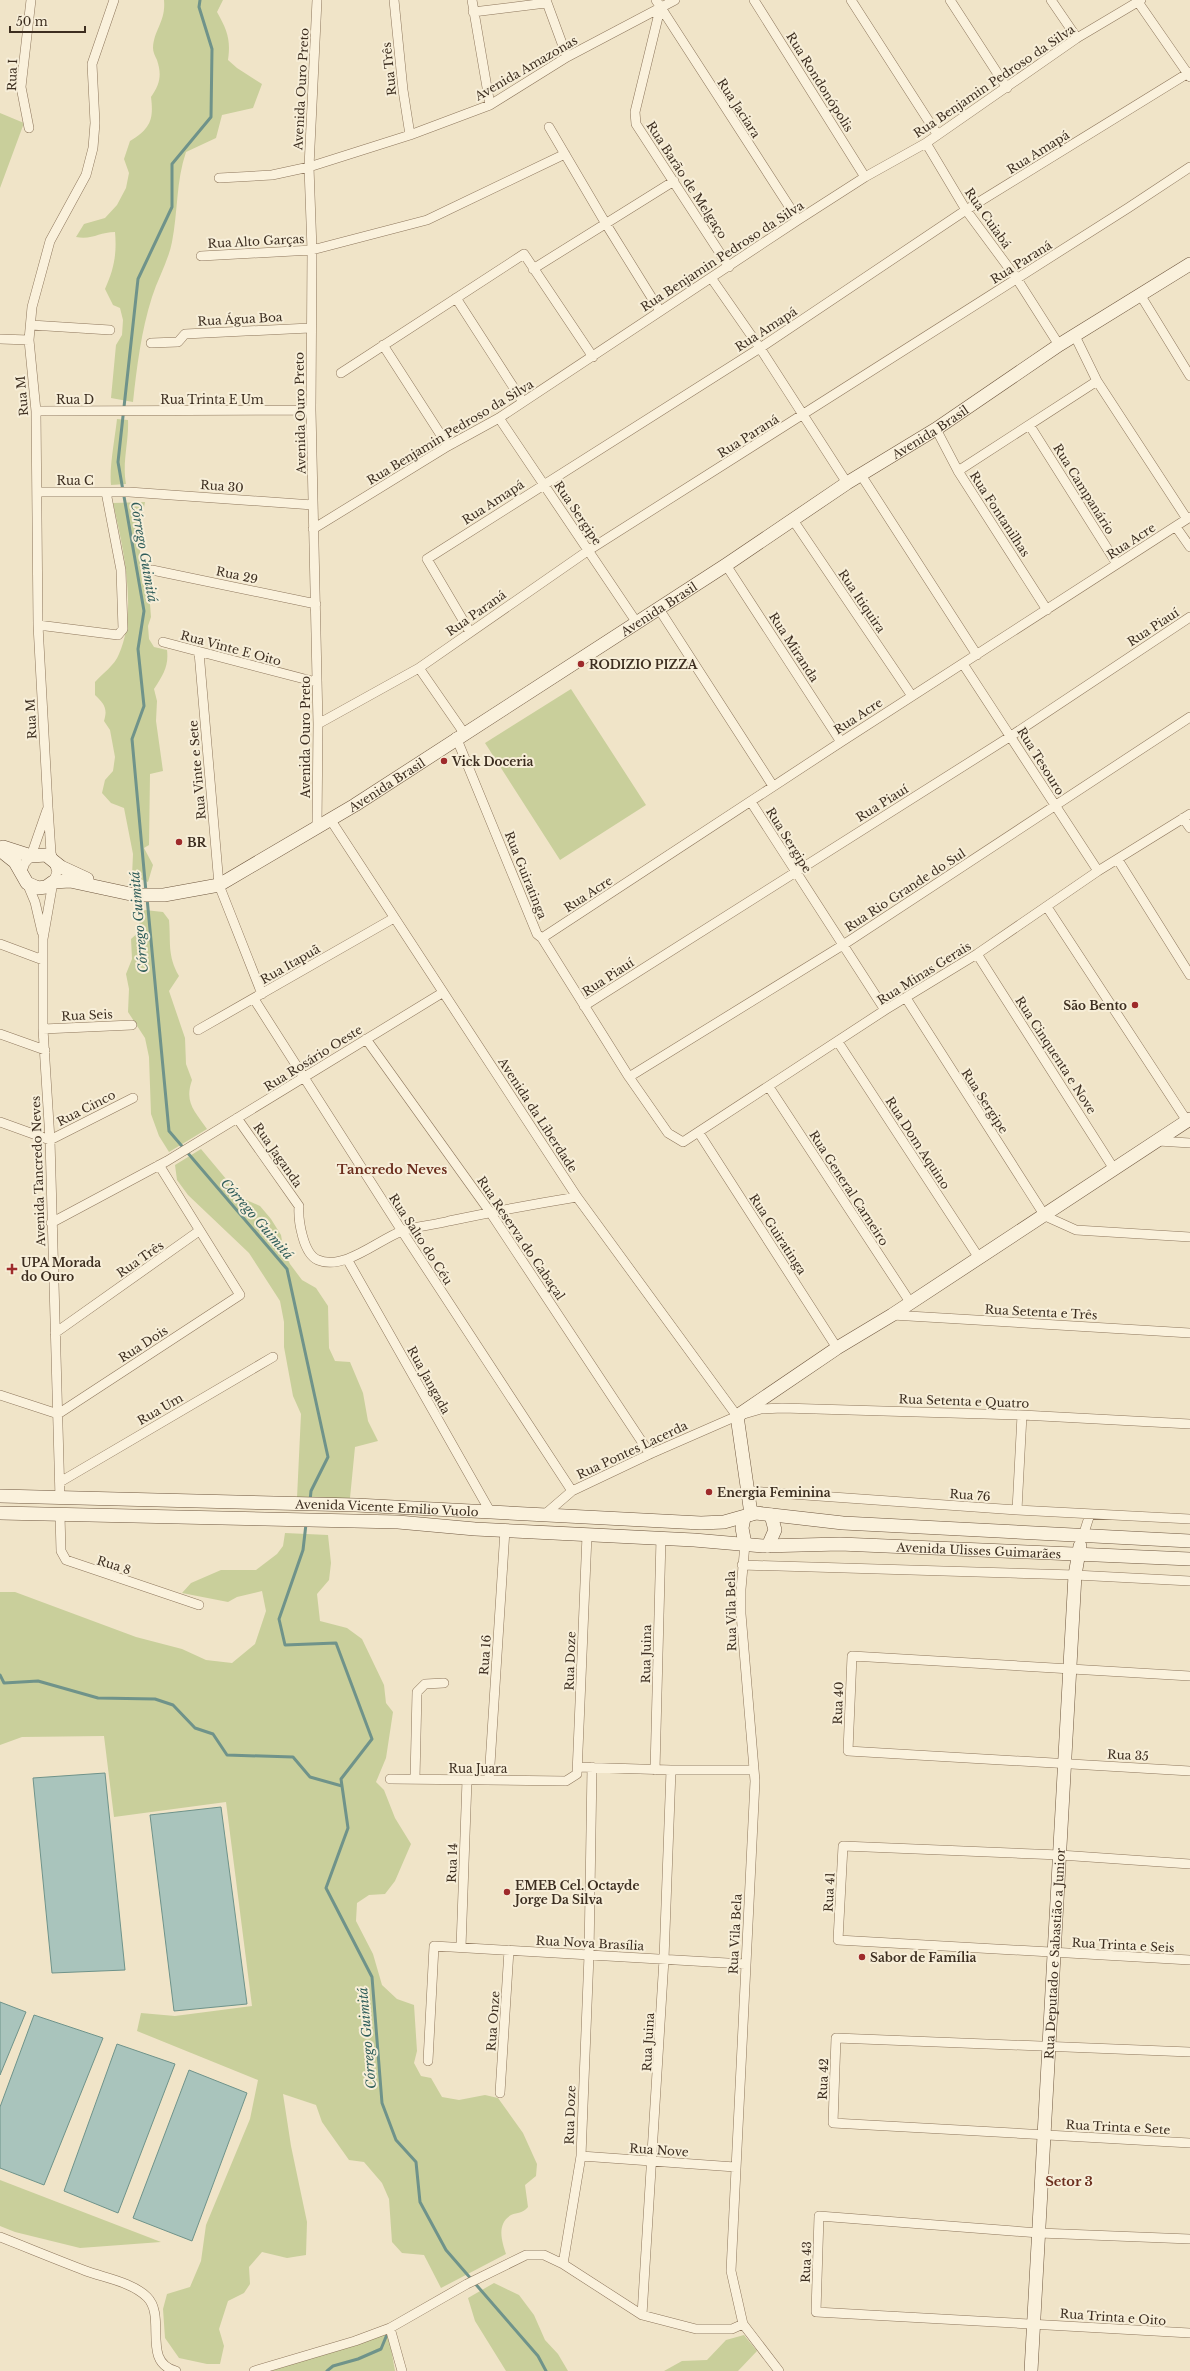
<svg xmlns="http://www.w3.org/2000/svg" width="1190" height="2371" viewBox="0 0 1190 2371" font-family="'Libre Baskerville',serif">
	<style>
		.green { fill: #c9cf9b }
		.water { fill: #a9c4bc; stroke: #6f938a }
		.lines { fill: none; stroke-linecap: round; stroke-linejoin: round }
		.stream { stroke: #6f938a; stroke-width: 3 }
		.street-casing { stroke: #8d765c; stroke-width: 10 }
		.secondary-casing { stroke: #6f573f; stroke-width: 14 }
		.street { stroke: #faf1dc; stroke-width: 9 }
		.secondary { stroke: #faf1dc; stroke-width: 13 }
		.poi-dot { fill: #9e2a2b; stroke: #f7eed8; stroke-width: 1.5 }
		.labels { text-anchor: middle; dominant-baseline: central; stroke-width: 4; stroke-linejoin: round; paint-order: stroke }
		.street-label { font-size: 12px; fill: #3d2e20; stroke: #f7eed8 }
		.poi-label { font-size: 12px; font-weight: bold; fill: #3d2e20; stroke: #f7eed8; text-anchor: start }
		.water-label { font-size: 13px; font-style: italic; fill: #2f5d5a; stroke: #f7eed8 }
		.neighbourhood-label { font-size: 13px; font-weight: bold; fill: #6b2e1e; stroke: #f7eed8 }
	</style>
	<rect width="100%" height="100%" fill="#f0e4c8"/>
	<path class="green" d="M164,0H223L217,12C227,30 231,39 228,60L237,68L262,84L253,108L222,115L216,138L186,152C176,181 178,212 172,242C168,262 158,278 152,297C141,332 137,366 133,402L111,398L116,345L122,335L123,320L120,308L113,305L105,289C114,269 117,254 115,232C99,232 93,240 76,237L84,224L105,218L117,205L126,188L129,173L124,159L130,141C150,129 154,120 151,97C160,84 162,75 157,60C155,56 153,52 153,48C154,29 166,22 164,0Z
		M0,113L24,123L0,188Z
		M117,419L128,420C129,442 122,462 126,484L111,485C109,468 115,438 117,419Z
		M145,502L139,536L142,583L149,591L151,617L148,626L149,639L154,647L167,650C169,666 163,675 154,689L157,701L156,721L163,771L150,774L149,845L144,848L153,865L148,882L132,876L133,854L124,808L111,803L102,793L105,780L113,771L115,757L110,730L104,721C108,708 104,704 95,695V682C102,674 115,665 119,654C138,611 123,547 113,503Z
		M571,689L646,805L560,860L485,743Z
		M136,909L163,912L169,920C171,942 167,955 179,976L169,991L185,1038L186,1064L192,1080C184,1103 195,1111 207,1129L169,1152L159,1136L151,1114L149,1057L145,1038L128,1012L129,989L126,974L132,959L131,939L141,930Z
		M201,1149L242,1198L260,1206L271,1219L281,1235L284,1252L290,1264L302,1280L316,1288L328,1306L329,1348L335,1361L350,1362L363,1393L368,1421L378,1441L355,1447L350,1498H297L301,1414L293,1396L284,1347V1322L280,1301L249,1253L188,1195L177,1180L175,1165Z
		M285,1533L328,1535L331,1563L329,1580L317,1594L320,1621L347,1628L362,1639L384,1685L386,1703L393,1712L386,1758L376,1782L384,1790L395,1818L411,1844L395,1881L385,1894L369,1895L357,1903L356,1921L373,1954L382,1985L397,1999L414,2005L417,2051L414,2063L421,2076L431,2078L442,2097L459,2100L485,2095L498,2098L523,2133L537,2164L536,2176L525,2185L528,2207C522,2214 518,2212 511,2215C496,2224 502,2242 506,2254L441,2288L424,2255L402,2253L392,2242L389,2199L382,2183L364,2162L349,2160L322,2122L316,2105L283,2094L291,2146L307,2222L306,2255L287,2258L262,2252L249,2267L250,2284L244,2293L228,2301L219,2329L224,2346L220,2364H207L179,2358L165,2338L163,2309L167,2294L190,2287L201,2261L206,2225L250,2119L258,2080L137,2031L141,2013L175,2016L252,2006L226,1802L114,1817L104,1736L22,1737L0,1745V1592H15L136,1637L182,1649L206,1660L232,1663L255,1644L266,1611L262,1591L237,1597L228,1602L182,1593L191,1583L221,1570H256L277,1554L283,1546Z
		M0,2180L161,2242L80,2248L15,2232L0,2226Z
		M494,2283L519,2295L534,2315L545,2340L558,2354L568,2371H506L475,2321L468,2298Z
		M388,2332L395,2371H271Z
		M744,2335L757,2351L738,2371H664L682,2361L707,2360L726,2340Z"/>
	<path class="water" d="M105,1773L125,1970L52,1973L33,1778Z
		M221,1807L247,2004L174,2011L150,1815Z
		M0,2002L26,2012L0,2075Z
		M34,2015L103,2038L44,2185L0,2168V2107Z
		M117,2044L175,2064L118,2213L64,2191Z
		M189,2070L247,2093L192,2241L133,2218Z"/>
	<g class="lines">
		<path class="stream" d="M146,892L132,739L144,706L138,649L144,611L118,462L138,279L172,207V164L211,117L212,49L199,7L200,0
			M147,898L169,1131L287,1269L328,1457L311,1491L310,1501
			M306,1524L303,1550L279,1619L285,1645L336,1643L372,1739L341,1779L348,1828L326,1888L372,1977L382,2103L396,2140L416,2162L420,2202L446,2250L538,2356L546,2371
			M0,1675L4,1683L38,1681L98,1698L155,1699L173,1705L195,1728L213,1734L227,1755L293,1757L310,1777L342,1786
			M327,2371L333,2366L358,2359L381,2349L388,2332"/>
		<defs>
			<path id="street" d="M394,0L403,90L410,135
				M472,0L490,105
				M546,0L567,57
				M656,0L798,220
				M754,0L865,177
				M851,0L937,134
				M950,0L1007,88
				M1051,0L1077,38
				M1138,2L1190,77
				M660,9L635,112L636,124L729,267
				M473,12L546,3
				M549,127L606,224L660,311
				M29,128L21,87L31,0
				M926,143L966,210L1017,279L1059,345
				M219,178L272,175L309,167L410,135L490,105L567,57L675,0
				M201,256L312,250L427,220L565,154
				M533,269L674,181
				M712,279L760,348L847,483
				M1141,296L1190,376
				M456,298L523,402
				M31,325L110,330
				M1075,336L1097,381L1187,519
				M0,339L29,340
				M151,343L178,342L185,334L310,328
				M383,345L448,446
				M341,373L524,254L593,357
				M36,411L311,410
				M499,418L637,623
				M1030,426L1117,564
				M936,429L958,471L1047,610
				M958,471L1097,381
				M861,475L977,655
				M37,492H129L313,505
				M793,520L912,696
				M1176,527L1190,547
				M313,529L448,446L499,418L798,220L865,177L926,143L1077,38L1141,0
				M726,565L841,742
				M152,570L316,604
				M659,609L773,786
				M38,625L118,635L123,629L121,570L106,492
				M470,632L427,559L760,348L966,210L1190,72
				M163,642L316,682
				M199,652L219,885L262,994
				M963,664L1098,871
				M419,668L464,733
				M318,724L419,668L589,550L1128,208L1190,167
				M456,737L537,934L542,938L629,1077L668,1133L683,1142L885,1010L977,954L1098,871L1190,814
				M751,802L885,1010
				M1183,818L1190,828
				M330,819L577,1197L737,1416
				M317,827L318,724L311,410L312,250L309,167L317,0
				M1118,860L1190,975
				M1047,907L1187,1121
				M42,932L35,902L22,871L25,863L31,856L47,810
				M542,938L841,742L1190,517
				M0,944L43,960
				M977,954L1114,1169
				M906,998L1045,1216L1076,1230L1190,1237
				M254,999L402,1231L572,1491
				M584,1006L1011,736L1190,617
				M43,1029L132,1025
				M198,1030L394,918
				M0,1034L45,1050
				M366,1039L490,1212L650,1454
				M838,1042L979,1258
				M629,1077L843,945L1190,717
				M769,1087L910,1302
				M237,1118L299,1206C298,1220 303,1254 318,1260C344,1271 378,1240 402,1231C417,1226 434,1225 449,1221C492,1212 534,1204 577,1197
				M0,1122L50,1140L133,1098
				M699,1133L837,1348
				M1158,1141L1190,1143
				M51,1223L167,1161L442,993
				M347,1259L491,1513
				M892,1315L1190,1333
				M55,1333L199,1231
				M0,1395L58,1414L240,1295L159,1165
				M60,1482L273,1357
				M748,1491L1017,1510L1190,1519
				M60,1498L50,1140L43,1029V939L53,882L57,872L51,853L48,807L38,625L36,411L29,340L32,307L50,241L86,175L93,148L95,123L92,64L114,0
				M1017,1510L1022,1415
				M60,1515L61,1551L66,1560L199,1605
				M543,1516L572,1491L650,1454L737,1416L761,1409L782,1408L1022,1415L1190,1424
				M1083,1536L1090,1514
				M745,1544L741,1589V1614L755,1781L731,2271L743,2324L779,2371
				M742,1565L1075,1575L1190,1581
				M1190,1676L852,1656L848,1751L1190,1771
				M578,1767L671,1770H754
				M655,1770L661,1538
				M390,1779L566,1781L577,1774L587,1535
				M415,1779L417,1692L425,1684L444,1683
				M489,1780L505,1530
				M1190,1864L1060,1855L843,1846L838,1940L1190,1960
				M461,1947L467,1780
				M1190,2052L836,2038L833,2123L1190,2143
				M428,2061L434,1946L745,1964
				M500,2093L509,1950
				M581,2156L735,2167
				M0,2237C28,2248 57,2260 86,2271C105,2278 132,2282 147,2297C167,2317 141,2362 176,2371
				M1190,2239L1039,2233L819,2216L816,2312L1190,2333
				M563,2264L581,2156L589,1955L592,1767
				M642,2315L664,1959L671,1770
				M390,2328L402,2371
				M254,2371L355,2341L390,2328L467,2284L526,2255H544L563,2264L642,2315L696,2329H732L743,2324"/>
			<g id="secondary">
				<path d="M3,847L31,856L46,855L61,867L87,879"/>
				<path id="s1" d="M0,850L15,862L27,883L38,888L46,887L53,882L70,881L135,895H164L219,885L355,805L726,565L847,483L936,429L1059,345L1190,264"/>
				<path id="s2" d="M0,1496L356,1505L701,1523L724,1522L756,1513L843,1523L1190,1541"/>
				<path id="s3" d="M0,1513L398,1522L475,1529L694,1540L763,1546L840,1544L1190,1559"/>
				<path d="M751,1514L737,1416L837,1348L892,1315L1190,1119"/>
				<path d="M744,1518L742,1528L745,1544"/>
				<path d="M768,1546L775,1530L771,1515"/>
				<path id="s4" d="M1031,2371L1075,1575L1080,1546"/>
			</g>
		</defs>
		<use href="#street" class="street-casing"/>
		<use href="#secondary" class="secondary-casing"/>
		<use href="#street" class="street"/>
		<use href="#secondary" class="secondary"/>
	</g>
	<g class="poi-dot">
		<circle cx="581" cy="664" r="4"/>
		<circle cx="444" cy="761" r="4"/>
		<circle cx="179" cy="842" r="4"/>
		<circle cx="1135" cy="1005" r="4"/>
		<path d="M10 1263h4v4h4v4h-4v4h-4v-4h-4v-4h4z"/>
		<circle cx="709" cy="1492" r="4"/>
		<circle cx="507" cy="1892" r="4"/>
		<circle cx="862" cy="1957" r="4"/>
	</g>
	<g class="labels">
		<g class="street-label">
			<text transform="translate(526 68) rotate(-30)">Avenida Amazonas</text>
			<text transform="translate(389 69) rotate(-96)">Rua Três</text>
			<text transform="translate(12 75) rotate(-88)">Rua I</text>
			<text transform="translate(994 81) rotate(-34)">Rua Benjamin Pedroso da Silva</text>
			<text transform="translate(820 82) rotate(58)">Rua Rondonópolis</text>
			<text transform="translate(301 89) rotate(-87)">Avenida Ouro Preto</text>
			<text transform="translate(739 108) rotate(57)">Rua Jaciara</text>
			<text transform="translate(1038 152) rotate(-32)">Rua Amapá</text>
			<text transform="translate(687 180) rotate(57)">Rua Barão de Melgaço</text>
			<text transform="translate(988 218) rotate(55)">Rua Cuiabá</text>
			<text transform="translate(256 241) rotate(-3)">Rua Alto Garças</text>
			<text transform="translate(722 256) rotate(-33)">Rua Benjamin Pedroso da Silva</text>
			<text transform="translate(1021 262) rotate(-32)">Rua Paraná</text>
			<text transform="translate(240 319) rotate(-3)">Rua Água Boa</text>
			<text transform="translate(766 329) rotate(-33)">Rua Amapá</text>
			<text transform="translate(22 396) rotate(-95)">Rua M</text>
			<text x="75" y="399">Rua D</text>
			<text x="212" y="399">Rua Trinta E Um</text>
			<text transform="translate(300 413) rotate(-91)">Avenida Ouro Preto</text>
			<text transform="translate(450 432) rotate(-31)">Rua Benjamin Pedroso da Silva</text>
			<text stroke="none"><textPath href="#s1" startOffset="1084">Avenida Brasil</textPath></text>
			<text transform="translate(748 436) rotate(-32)">Rua Paraná</text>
			<text x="75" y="480">Rua C</text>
			<text transform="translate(222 486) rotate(4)">Rua 30</text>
			<text transform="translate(1084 489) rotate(58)">Rua Campanário</text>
			<text transform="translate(493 502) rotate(-33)">Rua Amapá</text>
			<text transform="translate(578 513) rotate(56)">Rua Sergipe</text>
			<text transform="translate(1000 514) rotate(57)">Rua Fontanilhas</text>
			<text transform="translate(1131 541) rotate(-33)">Rua Acre</text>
			<text transform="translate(237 575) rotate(12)">Rua 29</text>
			<text transform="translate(862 601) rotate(56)">Rua Itiquira</text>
			<text stroke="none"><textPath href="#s1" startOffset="760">Avenida Brasil</textPath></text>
			<text transform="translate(476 613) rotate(-35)">Rua Paraná</text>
			<text transform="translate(1153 627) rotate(-33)">Rua Piauí</text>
			<text transform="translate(794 647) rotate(57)">Rua Miranda</text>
			<text transform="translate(231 648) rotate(15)">Rua Vinte E Oito</text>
			<text transform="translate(858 716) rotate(-33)">Rua Acre</text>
			<text transform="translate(31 719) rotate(-93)">Rua M</text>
			<text transform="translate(305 737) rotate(-90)">Avenida Ouro Preto</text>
			<text transform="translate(1041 761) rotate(58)">Rua Tesouro</text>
			<text transform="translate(197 770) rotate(-95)">Rua Vinte e Sete</text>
			<text stroke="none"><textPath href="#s1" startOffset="436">Avenida Brasil</textPath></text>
			<text transform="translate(882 803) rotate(-32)">Rua Piauí</text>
			<text transform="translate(789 840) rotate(58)">Rua Sergipe</text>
			<text transform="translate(526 875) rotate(68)">Rua Guiratinga</text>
			<text transform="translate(905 890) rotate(-33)">Rua Rio Grande do Sul</text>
			<text transform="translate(588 894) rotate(-33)">Rua Acre</text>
			<text transform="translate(290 964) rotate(-30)">Rua Itapuã</text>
			<text transform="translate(924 973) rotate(-32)">Rua Minas Gerais</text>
			<text transform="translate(608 977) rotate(-33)">Rua Piauí</text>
			<text transform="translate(87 1015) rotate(-3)">Rua Seis</text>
			<text transform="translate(1056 1055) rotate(57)">Rua Cinquenta e Nove</text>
			<text transform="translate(313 1058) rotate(-32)">Rua Rosário Oeste</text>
			<text transform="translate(985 1101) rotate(57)">Rua Sergipe</text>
			<text transform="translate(86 1108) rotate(-27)">Rua Cinco</text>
			<text transform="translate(538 1115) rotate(57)">Avenida da Liberdade</text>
			<text transform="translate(918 1143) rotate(57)">Rua Dom Aquino</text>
			<text transform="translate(278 1155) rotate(55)">Rua Jaganda</text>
			<text transform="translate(38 1171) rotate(-92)">Avenida Tancredo Neves</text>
			<text transform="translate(849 1188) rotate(57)">Rua General Carneiro</text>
			<text transform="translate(778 1234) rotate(57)">Rua Guiratinga</text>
			<text transform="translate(521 1238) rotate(56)">Rua Reserva do Cabaçal</text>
			<text transform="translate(421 1239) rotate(57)">Rua Salto do Céu</text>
			<text transform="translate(140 1259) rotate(-35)">Rua Três</text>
			<text transform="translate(1041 1312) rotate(3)">Rua Setenta e Três</text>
			<text transform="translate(143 1344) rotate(-33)">Rua Dois</text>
			<text transform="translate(429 1380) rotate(61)">Rua Jangada</text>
			<text transform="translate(964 1401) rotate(2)">Rua Setenta e Quatro</text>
			<text transform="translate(160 1409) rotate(-30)">Rua Um</text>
			<text transform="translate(632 1450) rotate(-25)">Rua Pontes Lacerda</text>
			<text transform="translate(970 1495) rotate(4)">Rua 76</text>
			<text stroke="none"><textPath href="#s2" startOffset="387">Avenida Vicente Emilio Vuolo</textPath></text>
			<text stroke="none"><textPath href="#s3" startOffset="980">Avenida Ulisses Guimarães</textPath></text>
			<text transform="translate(114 1565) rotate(18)">Rua 8</text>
			<text transform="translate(731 1611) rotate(-91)">Rua Vila Bela</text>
			<text transform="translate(646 1654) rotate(-89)">Rua Juina</text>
			<text transform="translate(485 1655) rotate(-86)">Rua 16</text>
			<text transform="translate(570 1661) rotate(-88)">Rua Doze</text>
			<text transform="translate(838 1703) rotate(-88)">Rua 40</text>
			<text transform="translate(1128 1755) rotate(3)">Rua 35</text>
			<text x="478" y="1768">Rua Juara</text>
			<text transform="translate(452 1863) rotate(-88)">Rua 14</text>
			<text transform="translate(829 1892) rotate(-87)">Rua 41</text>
			<text transform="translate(735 1934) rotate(-87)">Rua Vila Bela</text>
			<text transform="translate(590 1943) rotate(3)">Rua Nova Brasília</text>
			<text transform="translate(1123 1945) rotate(3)">Rua Trinta e Seis</text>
			<text stroke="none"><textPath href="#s4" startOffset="418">Rua Deputado e Sabastião a Junior</textPath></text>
			<text transform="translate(493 2021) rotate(-86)">Rua Onze</text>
			<text transform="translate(648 2042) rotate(-87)">Rua Juina</text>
			<text transform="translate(823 2079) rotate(-88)">Rua 42</text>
			<text transform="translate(570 2115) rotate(-88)">Rua Doze</text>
			<text transform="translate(1118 2127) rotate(3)">Rua Trinta e Sete</text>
			<text transform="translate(659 2150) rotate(4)">Rua Nove</text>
			<text transform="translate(806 2262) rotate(-88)">Rua 43</text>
			<text transform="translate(1113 2317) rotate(4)">Rua Trinta e Oito</text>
		</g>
		<g class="poi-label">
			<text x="589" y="664">RODIZIO PIZZA</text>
			<text x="452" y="761">Vick Doceria</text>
			<text x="187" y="842">BR</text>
			<text x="1127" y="1005" text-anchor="end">São Bento</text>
			<text x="21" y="1262">UPA Morada<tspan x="21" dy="14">do Ouro</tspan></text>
			<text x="717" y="1492">Energia Feminina</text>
			<text x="515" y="1885">EMEB Cel. Octayde<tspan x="515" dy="14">Jorge Da Silva</tspan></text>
			<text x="870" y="1957">Sabor de Família</text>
		</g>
		<g class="water-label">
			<text transform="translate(144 552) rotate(80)">Córrego Guimitá</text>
			<text transform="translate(139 922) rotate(-95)">Córrego Guimitá</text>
			<text transform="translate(257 1219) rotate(49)">Córrego Guimitá</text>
			<text transform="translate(367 2038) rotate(-95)">Córrego Guimitá</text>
		</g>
		<g class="neighbourhood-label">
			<text x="392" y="1169">Tancredo Neves</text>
			<text x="1069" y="2181">Setor 3</text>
		</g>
	</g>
	<path d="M10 26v6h75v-6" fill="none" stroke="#3d2e20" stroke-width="2"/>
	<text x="16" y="26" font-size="12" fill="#3d2e20" stroke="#f7eed8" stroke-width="3" paint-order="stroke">50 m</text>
</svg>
